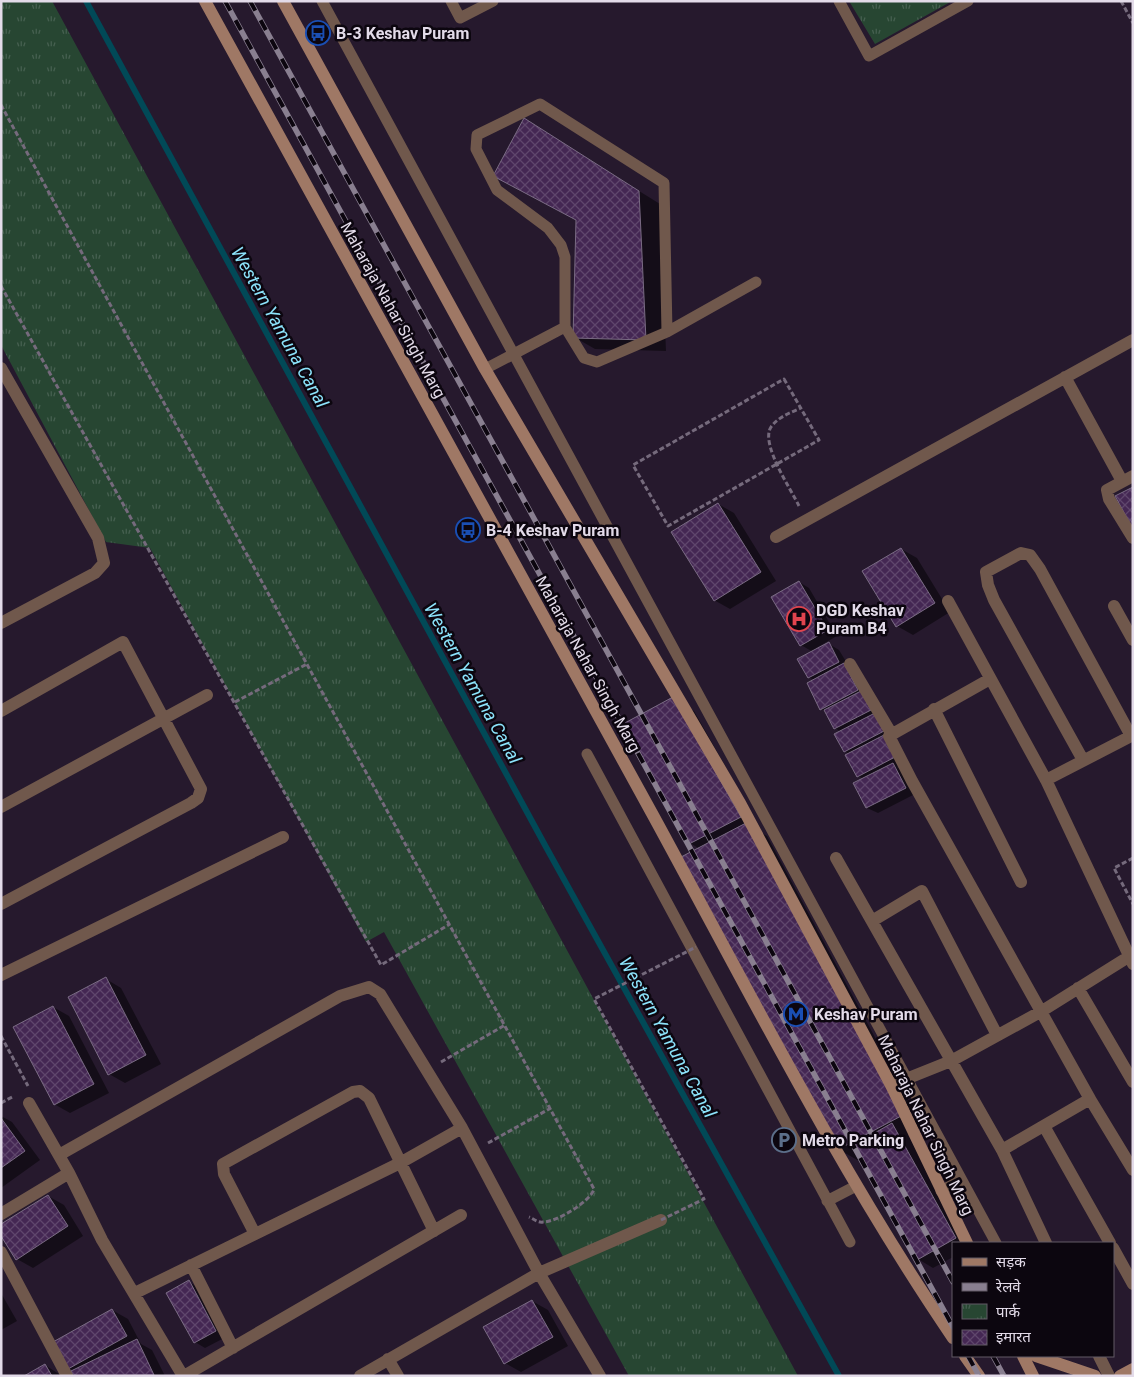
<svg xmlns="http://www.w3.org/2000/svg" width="1134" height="1377" viewBox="0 0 1134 1377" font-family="Roboto,'Noto Sans Devanagari',sans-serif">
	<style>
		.park { fill: url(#park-tufts) }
		.shadow { fill: #0007 }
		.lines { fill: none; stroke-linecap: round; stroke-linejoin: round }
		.stream { stroke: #014957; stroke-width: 6 }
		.building { fill: url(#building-cross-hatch); stroke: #7a6b84 }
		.path { stroke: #756a7c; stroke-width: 3; stroke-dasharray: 5 2.5; stroke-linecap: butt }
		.service { stroke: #70584c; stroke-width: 11 }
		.minor { stroke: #70584c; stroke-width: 12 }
		.secondary { stroke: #9f7865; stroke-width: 12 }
		.rail-casing { stroke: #897f90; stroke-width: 5.5 }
		.rail { stroke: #0c060f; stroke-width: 4; stroke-dasharray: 11; stroke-linecap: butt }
		.path-bridge { stroke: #756a7c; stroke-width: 3; stroke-dasharray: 5 2.5; stroke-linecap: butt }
		.labels { text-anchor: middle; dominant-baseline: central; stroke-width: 5; stroke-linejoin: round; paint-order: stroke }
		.poi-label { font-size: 16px; font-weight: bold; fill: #e3dbe9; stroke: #0c060f; text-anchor: start }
		.street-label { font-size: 16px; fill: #e3dbe9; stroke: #0c060f }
		.water-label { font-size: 18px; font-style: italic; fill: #8ce3fb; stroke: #0c060f }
	</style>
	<defs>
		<pattern id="park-tufts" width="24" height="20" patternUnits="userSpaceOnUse" patternTransform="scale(1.25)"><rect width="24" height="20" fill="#274632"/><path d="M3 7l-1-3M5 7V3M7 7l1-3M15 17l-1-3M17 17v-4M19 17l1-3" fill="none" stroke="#466050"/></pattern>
		<pattern id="building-cross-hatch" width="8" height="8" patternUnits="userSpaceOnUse" patternTransform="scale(1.25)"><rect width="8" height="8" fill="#442753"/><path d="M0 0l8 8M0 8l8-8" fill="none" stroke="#5f466c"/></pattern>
	</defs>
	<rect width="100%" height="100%" fill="#26192d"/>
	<path class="park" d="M1,1H52L798,1376H629L384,932L366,942L150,548L106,542L1,345Z
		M849,1H952L875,44Z"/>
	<path class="shadow" d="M544,132L660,204L666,351L595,349L574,337L577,220Z
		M718,504L734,513L776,581L730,609L714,600Z
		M901,549L917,558L950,612L913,635L897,626Z
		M799,582L809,588L837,636L816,648L817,650L829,644L839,650L907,762L897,767L903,770L915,794L878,813L867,808L855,784L864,779L858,776L849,754L845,751L841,732L835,728L826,712L821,709L814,680L809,677L813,652L801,645Z
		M673,699L694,711L761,829L758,831L767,836L923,1127L908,1135L969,1243H953V1257L933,1268L918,1259L861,1160L859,1161L838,1149L700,849L690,843L625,725Z
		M106,979L121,988L161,1064L125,1083L109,1074Z
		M53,1007L69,1016L109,1093L70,1113L54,1104Z
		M1,1116L12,1122L40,1160L1,1188Z
		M48,1196L64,1205L83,1236L33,1268L17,1259Z
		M189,1282L199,1288L226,1337L205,1348L195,1342Z
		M1,1293L17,1321L1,1330Z
		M532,1301L548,1310L568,1346L521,1372L505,1363Z
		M112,1310L128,1319L141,1344L152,1350L165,1376H74V1371L69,1368Z
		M45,1365L62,1376H26Z"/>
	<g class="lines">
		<path class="stream" d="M86,1L546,847L839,1376"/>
	</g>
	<path class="building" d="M524,118L639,191L646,340L573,338L576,220L493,176Z
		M1133,487V529L1115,496Z
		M718,503L761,572L714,601L671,532Z
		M901,548L935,603L896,627L862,571Z
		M799,581L828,630L800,646L771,597Z
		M829,642L839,662L808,678L797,659Z
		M844,663L858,690L820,710L807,683Z
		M861,691L871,710L834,729L824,710Z
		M673,697L741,817L689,844L623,724Z
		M875,713L884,731L844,752L834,734Z
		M886,734L897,756L857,777L845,755Z
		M893,763L906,788L866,808L853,783Z
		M746,823L903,1115L837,1150L681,857Z
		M106,977L146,1055L108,1075L68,997Z
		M53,1006L94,1084L54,1105L13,1027Z
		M1,1118L25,1151L1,1168Z
		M892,1123L956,1238L917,1260L852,1146Z
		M48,1195L68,1226L16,1260L1,1236V1224Z
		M189,1280L216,1331L194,1343L166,1293Z
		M532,1300L553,1337L504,1364L483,1327Z
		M112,1309L127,1336L68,1369L53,1342Z
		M137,1339L154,1375L73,1376L71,1371Z
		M45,1364L52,1376H24Z"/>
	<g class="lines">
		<path class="path" d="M1121,1L1133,23
			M1,105L594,1189C591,1201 557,1222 543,1222C538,1223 534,1219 529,1217
			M1,286L381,965L450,924
			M784,379L819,440L668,526L633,465Z
			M799,506C791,489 760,444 771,427C778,417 790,413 801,408
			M235,702L307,664
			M1133,858L1114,868L1133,904
			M1,1036L28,1086
			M441,1062L505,1025
			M1,1103L14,1096
			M488,1143L551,1108"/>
		<path class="service" d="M322,1L996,1243
			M451,1L460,18L493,1
			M839,1L869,56L968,1
			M667,332L664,183L540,104L477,135L476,149L497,190L548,228L561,245L565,257V327L584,358L597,362L667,332L756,282
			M485,369L565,327
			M587,754L850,1242
			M941,1191L961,1180
			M827,1201L856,1186"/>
		<path class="minor" d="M1,368L98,538L104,563L95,573L1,623
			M1065,377L1122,481
			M1133,476L1107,490L1109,499L1133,538
			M776,537L1133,340
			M948,601L1046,780
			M1114,606L1133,640
			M850,664L891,733
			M990,679L889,736L912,781L1090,1099L1002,1150
			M934,709L1021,882
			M1,711L123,642L201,789L198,798L191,803L1,904
			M1133,735L1046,780L1133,964
			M1083,760L994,600L988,585L986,572L1021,553L1030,555L1040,569L1131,736
			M1,807L207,695
			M836,858L1002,1150L1046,1243
			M872,921L922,891L997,1035
			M1,975L283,837
			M1078,988L1133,1082
			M891,1085L951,1061L1042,1011L1133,954
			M1090,1099L1133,1170
			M29,1103L69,1173L102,1240L183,1376
			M1044,1126L1110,1243
			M59,1155L340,996L369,987L380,994L462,1128L539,1273L600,1376
			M1,1214L69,1173
			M255,1234L224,1174L223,1164L353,1092L360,1091L369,1098L434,1231
			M1113,1248L1133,1284
			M1,1252L67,1376
			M191,1265L233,1348
			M135,1293L400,1163L462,1128
			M1099,1356L1109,1376
			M388,1359L398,1376
			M184,1376L461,1215
			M360,1376L539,1273L661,1220"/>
		<path class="secondary" d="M205,1C355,273 504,545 654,817C750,993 840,1172 953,1338
			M283,1L485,369L740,803L891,1085L967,1243
			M965,1356L979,1376
			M1023,1356L1033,1376
			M1036,1356L1095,1376
			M1120,1376L1133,1369"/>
		<defs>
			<path id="rail" d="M225,1L953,1327
				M250,1L953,1282
				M968,1356L979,1376
				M993,1356L1004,1376"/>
		</defs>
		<use href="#rail" class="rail-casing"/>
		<use href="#rail" class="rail"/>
		<path class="path-bridge" d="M661,1220L704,1199L594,999L696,947"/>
	</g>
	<defs>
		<symbol id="bus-ring" viewBox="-11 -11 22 22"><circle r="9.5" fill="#0c060f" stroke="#1a4fb4" stroke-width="1.5"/><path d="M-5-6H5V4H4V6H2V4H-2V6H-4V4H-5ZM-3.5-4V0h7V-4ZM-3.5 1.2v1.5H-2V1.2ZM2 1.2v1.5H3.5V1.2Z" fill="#1a4fb4"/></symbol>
		<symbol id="hospital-ring" viewBox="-11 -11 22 22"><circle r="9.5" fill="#0c060f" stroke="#e0444e" stroke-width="1.5"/><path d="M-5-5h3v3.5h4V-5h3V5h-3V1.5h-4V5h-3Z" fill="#e0444e"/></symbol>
		<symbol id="metro-ring" viewBox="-11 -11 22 22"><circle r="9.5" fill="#0c060f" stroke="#1a4fb4" stroke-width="1.5"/><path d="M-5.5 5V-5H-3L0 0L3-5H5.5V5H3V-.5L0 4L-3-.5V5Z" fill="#1a4fb4"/></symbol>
		<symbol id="parking-ring" viewBox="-11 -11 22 22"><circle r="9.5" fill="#0c060f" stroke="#5c6f8a" stroke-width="1.5"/><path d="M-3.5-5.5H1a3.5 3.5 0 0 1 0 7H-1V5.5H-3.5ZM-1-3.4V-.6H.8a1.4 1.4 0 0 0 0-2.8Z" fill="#5c6f8a"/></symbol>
	</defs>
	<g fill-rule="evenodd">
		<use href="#bus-ring" x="304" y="19" width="28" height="28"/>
		<use href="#bus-ring" x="454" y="516" width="28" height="28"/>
		<use href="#hospital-ring" x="785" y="605" width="28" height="28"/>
		<use href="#metro-ring" x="782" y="1000" width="28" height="28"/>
		<use href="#parking-ring" x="770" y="1126" width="28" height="28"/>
	</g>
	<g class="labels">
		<g class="poi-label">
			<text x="336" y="33">B-3 Keshav Puram</text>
			<text x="486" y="530">B-4 Keshav Puram</text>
			<text x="816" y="610">DGD Keshav<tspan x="816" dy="18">Puram B4</tspan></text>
			<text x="814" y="1014">Keshav Puram</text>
			<text x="802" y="1140">Metro Parking</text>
		</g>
		<g class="street-label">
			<text transform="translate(393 310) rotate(61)">Maharaja Nahar Singh Marg</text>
			<text transform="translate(588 664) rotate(61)">Maharaja Nahar Singh Marg</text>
			<text transform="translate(926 1125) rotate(64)">Maharaja Nahar Singh Marg</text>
		</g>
		<g class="water-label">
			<text transform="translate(280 327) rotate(61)">Western Yamuna Canal</text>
			<text transform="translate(473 683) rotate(61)">Western Yamuna Canal</text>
			<text transform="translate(668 1037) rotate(61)">Western Yamuna Canal</text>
		</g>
	</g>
	<rect width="1134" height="1377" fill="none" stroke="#e3dbe9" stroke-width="5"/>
	<rect x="952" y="1242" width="162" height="115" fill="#0c060f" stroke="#625b66"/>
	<rect x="962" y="1258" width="25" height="8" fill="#9f7865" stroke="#625b66"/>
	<text x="996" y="1267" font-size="15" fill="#e3dbe9">सड़क</text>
	<rect x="962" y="1283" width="25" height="8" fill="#897f90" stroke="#625b66"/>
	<text x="996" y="1292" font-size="15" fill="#e3dbe9">रेलवे</text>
	<rect x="962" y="1304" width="25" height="15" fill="url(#park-tufts)" stroke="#625b66"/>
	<text x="996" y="1317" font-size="15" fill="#e3dbe9">पार्क</text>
	<rect x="962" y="1330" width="25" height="15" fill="url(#building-cross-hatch)" stroke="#625b66"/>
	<text x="996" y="1342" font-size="15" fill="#e3dbe9">इमारत</text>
</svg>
